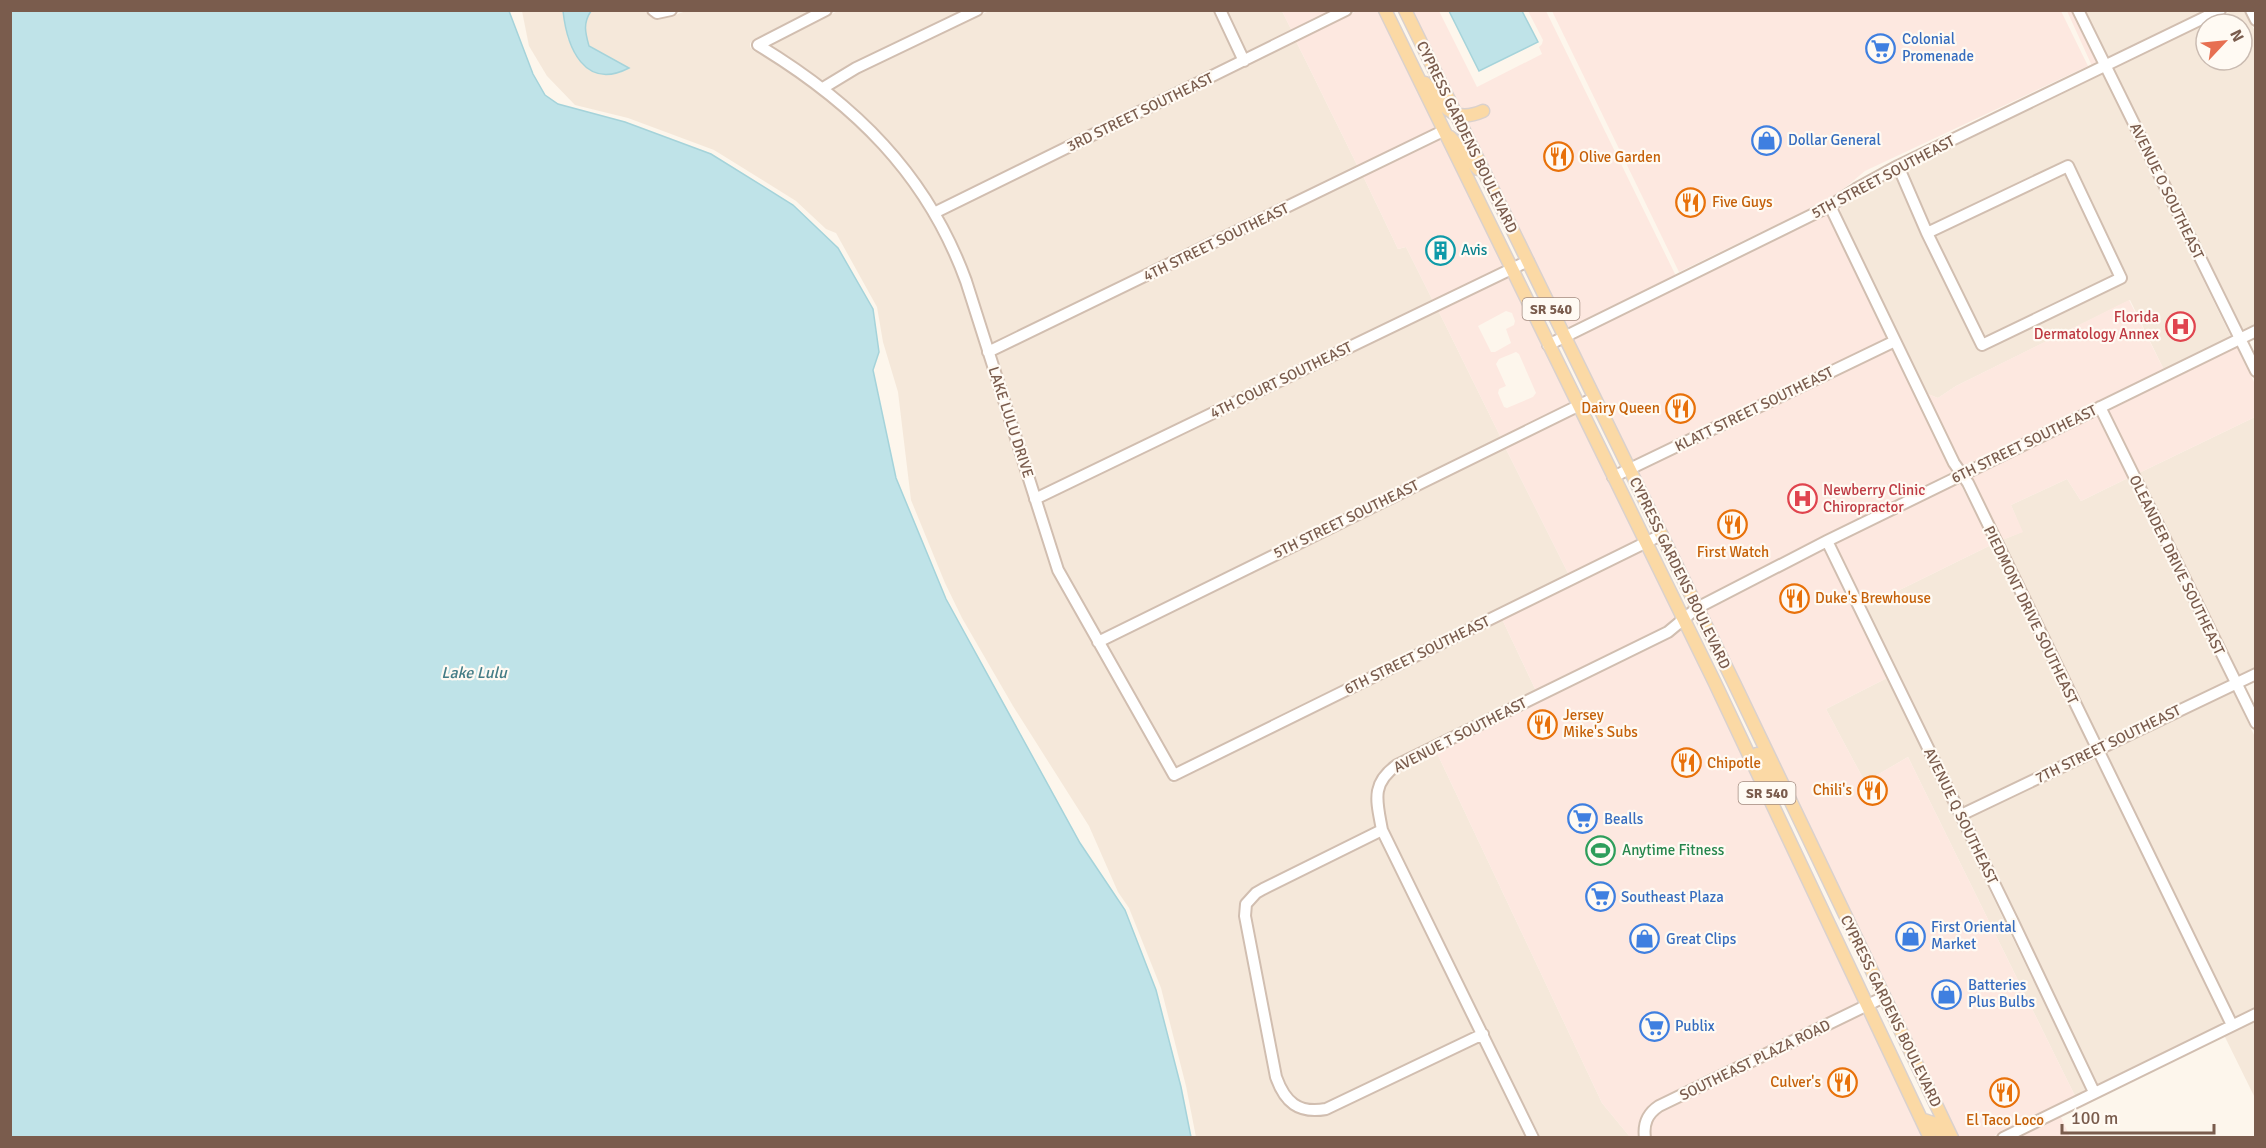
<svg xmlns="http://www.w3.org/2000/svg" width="2266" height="1148" viewBox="0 0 2266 1148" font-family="Signika,sans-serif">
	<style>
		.residential { fill: #f5e8da; fill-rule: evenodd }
		.commercial { fill: #fde8e0; fill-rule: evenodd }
		.water { fill: #bfe3e8; stroke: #a5d3da; stroke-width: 1.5 }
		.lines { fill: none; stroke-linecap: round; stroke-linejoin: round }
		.minor-casing { stroke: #d1beb0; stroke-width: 14 }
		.major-casing { stroke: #dad1cd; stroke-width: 15 }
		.minor { stroke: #fff; stroke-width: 10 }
		.major { stroke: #fbd9a5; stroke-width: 12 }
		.labels { text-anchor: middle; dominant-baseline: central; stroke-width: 4.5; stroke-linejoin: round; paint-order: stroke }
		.shield { fill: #fffaf3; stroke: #a28b7f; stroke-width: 1.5 }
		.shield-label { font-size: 14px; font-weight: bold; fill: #7a5c4d }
		.shop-label { font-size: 15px; fill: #366cbe; stroke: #fffaf3; text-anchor: start }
		.street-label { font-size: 15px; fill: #7a5c4d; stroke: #fffaf3 }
		.food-label { font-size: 15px; fill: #c56008; stroke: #fffaf3; text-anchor: start }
		.culture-label { font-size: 15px; fill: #0d838f; stroke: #fffaf3; text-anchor: start }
		.health-label { font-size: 15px; fill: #be3a42; stroke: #fffaf3; text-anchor: end }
		.leisure-label { font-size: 15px; fill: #27864d; stroke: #fffaf3; text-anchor: start }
		.water-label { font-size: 16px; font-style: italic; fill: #437c86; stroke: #fffaf3 }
	</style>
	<rect width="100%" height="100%" fill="#fdf6ec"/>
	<path class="residential" d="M522,11H563L568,40L619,73L629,68L589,46L585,32L586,19L591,11H643L657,18L670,17L686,11H815L759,39L757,38L750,43V47L755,52L757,51L789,71L851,119L890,161L910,186L928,216L950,256L960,283L1053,573L1171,783L1502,619L1536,691L1386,766L1373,783L1370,795L1376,827L1252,889L1241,901L1239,917L1270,1079L1276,1094L1282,1103L1299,1114L1309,1116L1328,1114L1480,1042L1527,1137H1196L1186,1086L1161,988L1129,908L1118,892L1089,826L1013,706L962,618L945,583L911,500L898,392L883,342L877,307L836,233L826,229L796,201L714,150L628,118L575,105L547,76L529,46Z
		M838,11H964L824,82L769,45Z
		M989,11H1213L1236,59L936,206L899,154L860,112L833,89L859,73Z
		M1226,11H1282L1292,31L1247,53Z
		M2085,11H2207L2108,58Z
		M2232,11H2244L2256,33L2255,325L2242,332L2113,68ZM2206,24H2242V60H2206Z
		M1296,41L1358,167L992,344L961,251L941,215Z
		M2102,73L2231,337L2164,370L2130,300L1956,386L1938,398L1928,394L1840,214L1841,205L1895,175L1924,240L1977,347L1984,349L2124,283L2127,275L2074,163L2066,161L1931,226L1906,170Z
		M2065,173L2114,276L1985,338L1935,235Z
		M1363,176L1398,249L1406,247L1433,301L1039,492L995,354Z
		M1438,310L1501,438L1101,634L1064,568L1042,502Z
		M2255,417V668L2239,676L2139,473Z
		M1505,447L1569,575L1177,768L1106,644Z
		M2128,478L2228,681L2100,742L2002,540L2022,532L2011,505L2067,479L2081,501Z
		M1991,545L2090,748L1964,808L1865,607Z
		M1887,678L2086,1090L2075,1096L1908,757L1865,782L1826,709Z
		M2233,691L2255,737V1008L2235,1018L2105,752Z
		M1436,751L1602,1103L1630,1137H1540L1388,828L1382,796L1384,786L1399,769Z
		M2094,757L2224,1023L2097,1085L1968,817Z
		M1379,837L1475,1032L1325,1104L1311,1106L1304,1104L1291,1095L1282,1075L1251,915L1252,905L1265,893Z
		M2255,1020V1098L2224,1035Z"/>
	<path class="commercial" d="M1282,11H1335L1292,31Z
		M1357,11H1378L1436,129L1358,167L1296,41Z
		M1411,11H1439L1477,87L1542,54L1539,47L1542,44L1543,40L1528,11H1546L1676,276L1567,329L1465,121L1475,120L1490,113L1486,104L1472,110H1460Z
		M1552,11H2061L2088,66L1865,171L1835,196L1679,272Z
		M2067,11H2072L2097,63L2092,66Z
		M1440,138L1504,267L1433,301L1406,247L1398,249L1363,176Z
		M1841,205L1840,214L1928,394L1938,398L1956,386L2129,300L2164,370L1963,467L1837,208Z
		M1827,214L1888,339L1632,462L1572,339Z
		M1508,277L1571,403L1501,438L1438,310ZM1506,311L1512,313L1515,321L1514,325L1506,329L1511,343L1495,352H1491L1478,326ZM1516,352L1519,354L1536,393L1533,397L1507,408L1504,407L1498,393L1499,389L1506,386L1496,364L1499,359Z
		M2236,346L2255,384V417L2139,473L2107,409Z
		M1892,348L1952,472L1700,600L1637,471Z
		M1576,413L1637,540L1569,575L1505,447Z
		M2097,414L2128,478L2081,501L2067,479L2011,505L2023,532L2002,540L1970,475Z
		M1959,481L1991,545L1865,607L1834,543Z
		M1824,548L1887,678L1826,709L1865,782L1908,757L2075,1096L1992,1137H1959L1795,798L1796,795L1793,794L1704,610Z
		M1642,550L1677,619L1665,628L1536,691L1502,619Z
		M1682,629L1776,825L1775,829H1778L1860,1003L1657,1101L1649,1107L1642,1115L1638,1127L1639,1137H1630L1602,1103L1436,751L1670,637Z
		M1865,1013L1915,1119L1914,1123H1917L1923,1137L1651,1138L1650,1127L1652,1120L1662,1111Z
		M2060,1115L2070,1137L2015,1138Z"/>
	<path class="water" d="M10,11H509L533,74L545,95L558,104L625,122L711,154L793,205L838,248L873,309L879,352L873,370L896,478L946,599L1080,843L1125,910L1156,990L1181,1087L1191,1137H11Z
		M563,11H591C583,23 585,32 589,46L629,68C584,91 567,47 563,11Z
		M1449,11H1522L1538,42L1479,71Z"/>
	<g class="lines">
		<defs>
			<path id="minor" d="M653,10L657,13L671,10
				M1220,10L1244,61
				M2078,10L2256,371
				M2251,10L2256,20
				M758,45C854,103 927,174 966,281L1058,570L1174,775L1661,535
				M758,45L826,10
				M823,88L856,68L977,10
				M1898,166L1927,233
				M2068,166L2121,278L1982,345L1927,233Z
				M1830,206L1954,463L1968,483L2232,1025
				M934,213L1346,10
				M1548,345L1830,206L1856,189L1898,166L2220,10
				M988,352L1443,131
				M2100,407L2256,723
				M1613,477L1895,341
				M1035,499L1528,261
				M1827,541L2013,922L2094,1092
				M1098,642L1594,398
				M1961,815L2256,674
				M1382,830L1263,889L1256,893L1246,904L1245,916L1276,1077C1285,1102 1298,1114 1326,1109L1483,1034
				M1533,1138L1382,830C1377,802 1370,784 1397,765L1668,632L1697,608L1827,541L2256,331
				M1645,1138C1643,1124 1647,1114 1659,1106L1884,997
				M2003,1138L2256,1014"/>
			<path id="major" d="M1385,10L1714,681L1930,1138
				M1405,10L1735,685L1952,1138
				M1425,83C1443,104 1451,125 1483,111
				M1450,137L1478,169
				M1757,754L1773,785L1780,793
				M1921,1119L1936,1124L1944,1138"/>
		</defs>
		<use href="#minor" class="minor-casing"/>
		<use href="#major" class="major-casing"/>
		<use href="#minor" class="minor"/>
		<use href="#major" class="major"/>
	</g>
	<defs>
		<symbol id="supermarket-ring" viewBox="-11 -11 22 22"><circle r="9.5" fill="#fffaf3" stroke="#3f7fe0" stroke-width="1.5"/><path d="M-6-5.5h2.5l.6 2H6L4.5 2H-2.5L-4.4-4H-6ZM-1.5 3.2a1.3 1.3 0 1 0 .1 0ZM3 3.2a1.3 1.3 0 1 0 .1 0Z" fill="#3f7fe0"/></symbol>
		<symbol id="shop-ring" viewBox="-11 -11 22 22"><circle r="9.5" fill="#fffaf3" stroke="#3f7fe0" stroke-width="1.5"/><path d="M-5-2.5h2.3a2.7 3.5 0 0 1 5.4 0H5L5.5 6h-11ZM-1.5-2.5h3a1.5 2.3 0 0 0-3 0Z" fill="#3f7fe0"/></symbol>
		<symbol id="restaurant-ring" viewBox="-11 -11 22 22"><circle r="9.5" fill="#fffaf3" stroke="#e8710a" stroke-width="1.5"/><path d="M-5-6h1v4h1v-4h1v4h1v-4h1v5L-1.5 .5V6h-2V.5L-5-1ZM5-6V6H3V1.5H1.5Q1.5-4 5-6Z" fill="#e8710a"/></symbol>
		<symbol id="building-ring" viewBox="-11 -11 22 22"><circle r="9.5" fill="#fffaf3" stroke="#0f9aa8" stroke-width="1.5"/><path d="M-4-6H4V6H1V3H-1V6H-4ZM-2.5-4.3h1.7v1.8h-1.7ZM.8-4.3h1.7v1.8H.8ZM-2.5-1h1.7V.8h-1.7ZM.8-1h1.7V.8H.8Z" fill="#0f9aa8"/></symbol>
		<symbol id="hospital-ring" viewBox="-11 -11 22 22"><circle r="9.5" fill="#fffaf3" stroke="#e0444e" stroke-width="1.5"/><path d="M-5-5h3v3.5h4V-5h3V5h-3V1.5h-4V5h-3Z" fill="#e0444e"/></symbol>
		<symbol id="stadium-ring" viewBox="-11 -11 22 22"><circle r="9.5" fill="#fffaf3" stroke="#2e9e5b" stroke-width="1.5"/><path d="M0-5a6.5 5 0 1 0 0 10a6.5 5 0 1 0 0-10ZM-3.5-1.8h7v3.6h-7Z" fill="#2e9e5b"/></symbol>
	</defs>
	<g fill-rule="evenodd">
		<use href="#supermarket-ring" x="1864" y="32" width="33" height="33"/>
		<use href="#shop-ring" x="1750" y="124" width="33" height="33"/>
		<use href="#restaurant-ring" x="1542" y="140" width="33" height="33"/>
		<use href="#restaurant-ring" x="1674" y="186" width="33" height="33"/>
		<use href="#building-ring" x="1424" y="234" width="33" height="33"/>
		<use href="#hospital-ring" x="2164" y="310" width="33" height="33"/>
		<use href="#restaurant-ring" x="1664" y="392" width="33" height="33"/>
		<use href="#hospital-ring" x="1786" y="482" width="33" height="33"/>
		<use href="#restaurant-ring" x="1716" y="508" width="33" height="33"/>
		<use href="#restaurant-ring" x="1778" y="582" width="33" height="33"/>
		<use href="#restaurant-ring" x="1526" y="708" width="33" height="33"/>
		<use href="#restaurant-ring" x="1670" y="746" width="33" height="33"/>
		<use href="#restaurant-ring" x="1856" y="774" width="33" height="33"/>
		<use href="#supermarket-ring" x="1566" y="802" width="33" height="33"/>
		<use href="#stadium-ring" x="1584" y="834" width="33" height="33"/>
		<use href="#supermarket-ring" x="1584" y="880" width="33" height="33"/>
		<use href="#shop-ring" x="1894" y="920" width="33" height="33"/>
		<use href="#shop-ring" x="1628" y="922" width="33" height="33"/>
		<use href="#shop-ring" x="1930" y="978" width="33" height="33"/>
		<use href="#supermarket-ring" x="1638" y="1010" width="33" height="33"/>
		<use href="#restaurant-ring" x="1826" y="1066" width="33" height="33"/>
		<use href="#restaurant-ring" x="1988" y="1076" width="33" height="33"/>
	</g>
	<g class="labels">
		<g class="shield">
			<rect x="1522.5" y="298" width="57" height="22" rx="4.5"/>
			<rect x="1738.5" y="782" width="57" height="22" rx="4.5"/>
		</g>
		<g class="shield-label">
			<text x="1551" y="309">SR 540</text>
			<text x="1767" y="793">SR 540</text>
		</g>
		<g class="shop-label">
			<text x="1902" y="39">Colonial<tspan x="1902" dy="17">Promenade</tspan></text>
			<text x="1788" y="140">Dollar General</text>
			<text x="1604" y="819">Bealls</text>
			<text x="1621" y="897">Southeast Plaza</text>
			<text x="1931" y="927">First Oriental<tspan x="1931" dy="17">Market</tspan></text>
			<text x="1666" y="939">Great Clips</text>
			<text x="1968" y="985">Batteries<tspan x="1968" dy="17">Plus Bulbs</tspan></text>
			<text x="1675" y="1026">Publix</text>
		</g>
		<g class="street-label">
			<text transform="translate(1140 112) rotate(-26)">3RD STREET SOUTHEAST</text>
			<text transform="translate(1467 137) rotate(64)">CYPRESS GARDENS BOULEVARD</text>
			<text transform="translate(1883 177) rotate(-28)">5TH STREET SOUTHEAST</text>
			<text transform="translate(2167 191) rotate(64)">AVENUE O SOUTHEAST</text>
			<text transform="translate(1216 242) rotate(-26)">4TH STREET SOUTHEAST</text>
			<text transform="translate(1281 380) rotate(-26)">4TH COURT SOUTHEAST</text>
			<text transform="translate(1754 409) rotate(-26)">KLATT STREET SOUTHEAST</text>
			<text transform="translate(1011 422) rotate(72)">LAKE LULU DRIVE</text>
			<text transform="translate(2024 444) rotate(-26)">6TH STREET SOUTHEAST</text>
			<text transform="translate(1346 519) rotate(-26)">5TH STREET SOUTHEAST</text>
			<text transform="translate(2177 565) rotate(64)">OLEANDER DRIVE SOUTHEAST</text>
			<text transform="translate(1680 573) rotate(64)">CYPRESS GARDENS BOULEVARD</text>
			<text transform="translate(2031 615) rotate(64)">PIEDMONT DRIVE SOUTHEAST</text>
			<text transform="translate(1417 655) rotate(-26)">6TH STREET SOUTHEAST</text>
			<text transform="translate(1460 735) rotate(-27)">AVENUE T SOUTHEAST</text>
			<text transform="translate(2108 744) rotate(-26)">7TH STREET SOUTHEAST</text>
			<text transform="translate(1961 816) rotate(64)">AVENUE Q SOUTHEAST</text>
			<text transform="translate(1891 1011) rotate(64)">CYPRESS GARDENS BOULEVARD</text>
			<text transform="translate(1755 1060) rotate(-26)">SOUTHEAST PLAZA ROAD</text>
		</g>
		<g class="food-label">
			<text x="1579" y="157">Olive Garden</text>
			<text x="1712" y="202">Five Guys</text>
			<text x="1660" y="408" text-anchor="end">Dairy Queen</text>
			<text x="1733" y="552" text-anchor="middle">First Watch</text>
			<text x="1815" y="598">Duke's Brewhouse</text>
			<text x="1563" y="715">Jersey<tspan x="1563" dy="17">Mike's Subs</tspan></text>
			<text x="1707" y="763">Chipotle</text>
			<text x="1852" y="790" text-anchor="end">Chili's</text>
			<text x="1821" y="1082" text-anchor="end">Culver's</text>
			<text x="2005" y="1120" text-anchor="middle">El Taco Loco</text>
		</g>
		<g class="culture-label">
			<text x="1461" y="250">Avis</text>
		</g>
		<g class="health-label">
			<text x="2159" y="317">Florida<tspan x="2159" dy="17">Dermatology Annex</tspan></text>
			<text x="1823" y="490" text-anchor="start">Newberry Clinic<tspan x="1823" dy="17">Chiropractor</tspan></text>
		</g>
		<g class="leisure-label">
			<text x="1622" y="850">Anytime Fitness</text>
		</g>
		<g class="water-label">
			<text x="474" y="673">Lake Lulu</text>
		</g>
	</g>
	<rect width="2266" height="1148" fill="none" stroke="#7a5c4d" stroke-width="24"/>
	<g transform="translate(2224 42) rotate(64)"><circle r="28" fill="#fffaf3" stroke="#cabbb1" stroke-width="1.5"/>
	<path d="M0-4.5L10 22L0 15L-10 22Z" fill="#e76f51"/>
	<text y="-9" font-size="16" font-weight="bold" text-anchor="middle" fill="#7a5c4d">N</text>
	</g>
	<path d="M2062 1124v9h152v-9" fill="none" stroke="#7a5c4d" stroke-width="3"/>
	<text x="2071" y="1124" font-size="18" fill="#7a5c4d" stroke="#fffaf3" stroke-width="4.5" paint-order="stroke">100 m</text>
</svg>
